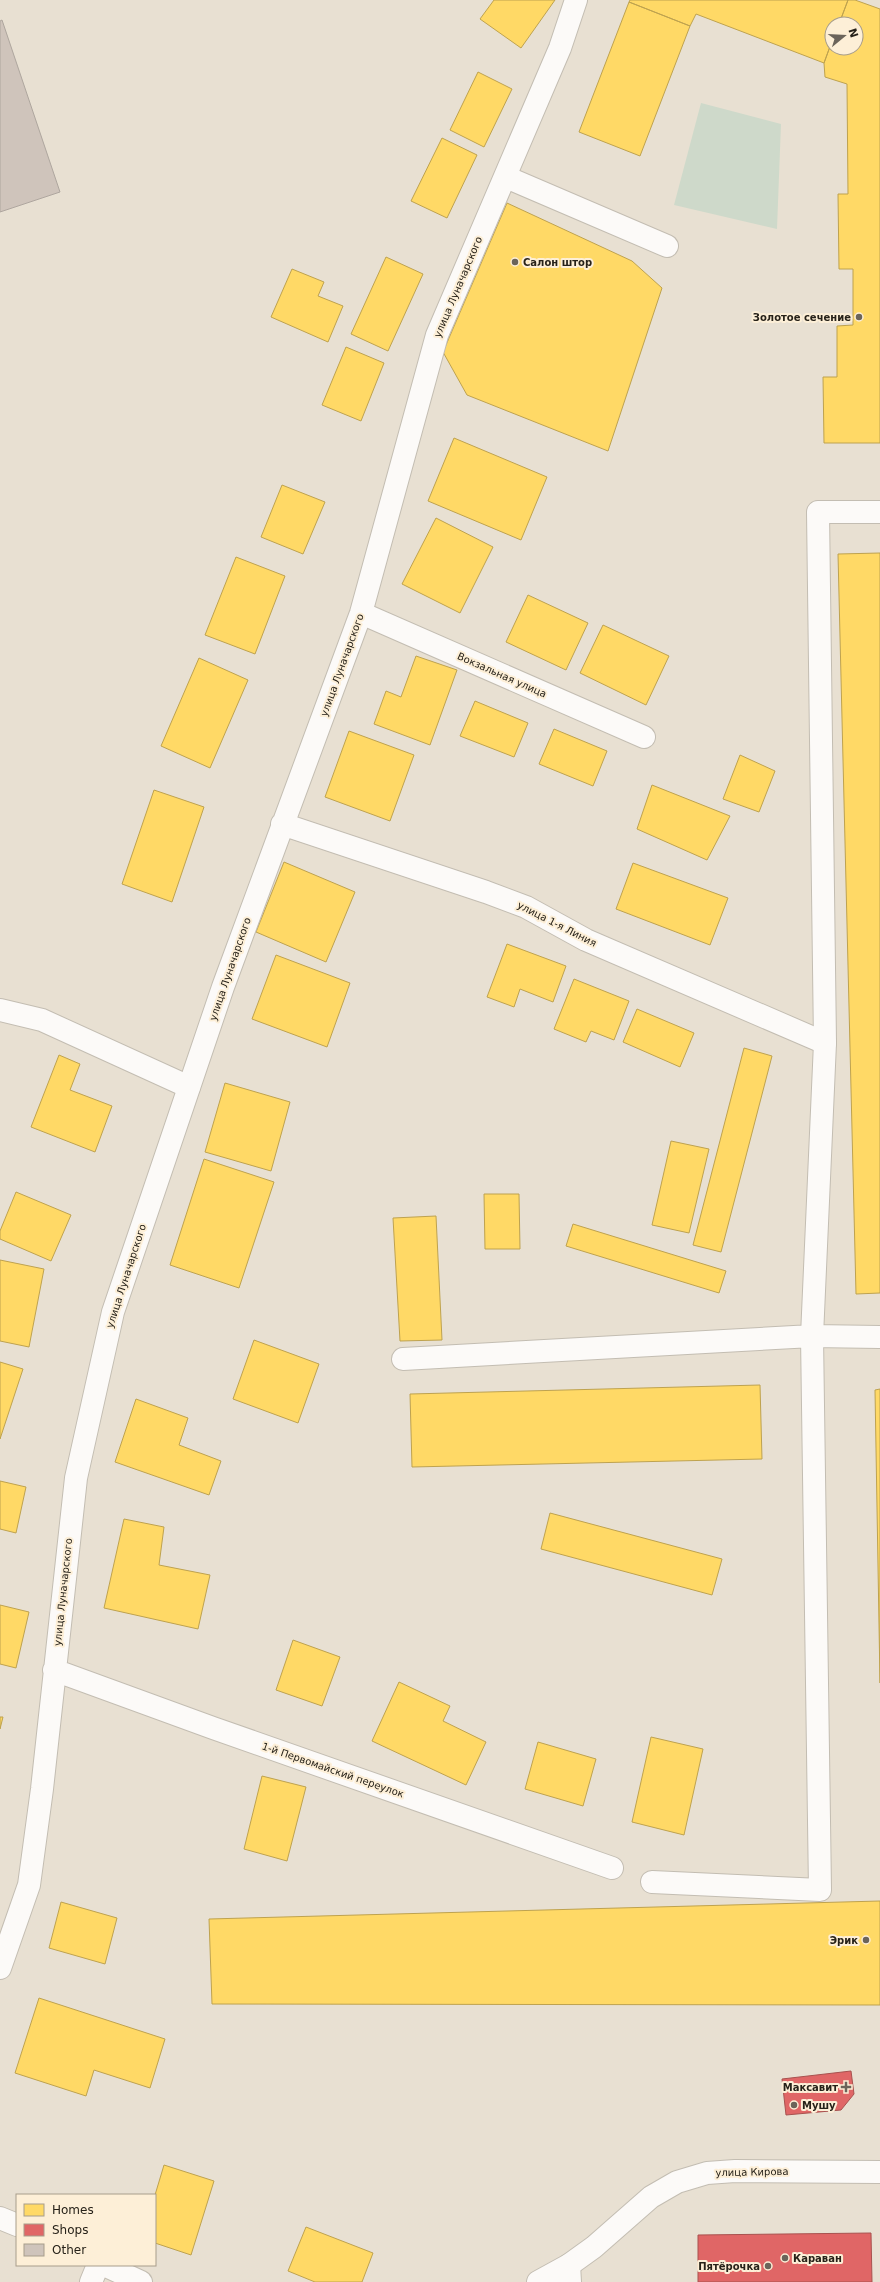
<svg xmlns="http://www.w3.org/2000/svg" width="880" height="2282" viewBox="0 0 880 2282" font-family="'DejaVu Sans',sans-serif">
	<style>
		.green { fill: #ced9ca }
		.homes { fill: #ffd966; stroke: #bea24f }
		.shops { fill: #e06666; stroke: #a8524f }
		.building { fill: #cfc4bb; stroke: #aea69e }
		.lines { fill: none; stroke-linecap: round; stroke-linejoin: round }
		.service-casing { stroke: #c3bdb2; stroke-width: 24 }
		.minor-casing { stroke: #c3bdb2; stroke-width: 24 }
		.service { stroke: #fcfaf8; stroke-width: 22 }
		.minor { stroke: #fcfaf8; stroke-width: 22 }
		.poi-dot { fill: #6b645a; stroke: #fdefd7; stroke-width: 1.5 }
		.labels { text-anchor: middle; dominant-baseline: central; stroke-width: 4; stroke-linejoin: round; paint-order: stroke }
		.poi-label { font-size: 10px; font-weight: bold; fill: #272219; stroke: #fdefd7; text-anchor: end }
		.street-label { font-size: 10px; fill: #272219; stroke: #fdefd7 }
	</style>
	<rect width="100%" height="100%" fill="#e8e0d2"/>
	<path class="green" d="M701,103L781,124L777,229L674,205Z"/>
	<path class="homes" d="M494,0H555L521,48L480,19Z
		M630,0H848L839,24H832V41L824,63L696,14L690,26L629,2Z
		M848,0H855L880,9V443H824L823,377H837V326L853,325V269H839L838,194H848L847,84L825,77L824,63L832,41V48H856V24H839Z
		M629,2L690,26L640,156L579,132Z
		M478,72L512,89L484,147L450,130Z
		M442,138L477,155L447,218L411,201Z
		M507,203L632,261L662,288L608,451L467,395L443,352Z
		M386,257L423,274L388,351L351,334Z
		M292,269L324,282L318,296L343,306L328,342L271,317Z
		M346,347L384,363L361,421L322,405Z
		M454,438L547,477L521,540L428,501Z
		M282,485L325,502L303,554L261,537Z
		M436,518L493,547L460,613L402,584Z
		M880,553V1293L856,1294L838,554Z
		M236,557L285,576L255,654L205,635Z
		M528,595L588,623L566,670L506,642Z
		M603,625L669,656L646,705L580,673Z
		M416,656L457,670L430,745L374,724L386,691L401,697Z
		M199,658L248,680L210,768L161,746Z
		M475,701L528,723L514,757L460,736Z
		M554,729L607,751L593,786L539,764Z
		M349,731L414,755L390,821L325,797Z
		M740,755L775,771L759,812L723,799Z
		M652,785L730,816L707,860L637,829Z
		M154,790L204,807L172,902L122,884Z
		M284,862L355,892L326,962L256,932Z
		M633,863L728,898L710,945L616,909Z
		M507,944L566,966L553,1002L520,989L514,1007L487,997Z
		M276,955L350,983L327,1047L252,1019Z
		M574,979L629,1001L614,1040L591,1031L586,1042L554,1029Z
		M637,1009L694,1033L680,1067L623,1042Z
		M744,1048L772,1056L721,1252L693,1245Z
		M59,1055L80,1064L70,1090L112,1106L95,1152L31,1127Z
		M225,1083L290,1102L271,1171L205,1152Z
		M671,1141L709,1149L689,1233L652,1225Z
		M204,1159L274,1182L239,1288L170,1265Z
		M16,1192L71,1215L51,1261L0,1239V1231Z
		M484,1194H519L520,1249H485Z
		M436,1216L442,1340L400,1341L393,1218Z
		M573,1224L726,1271L719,1293L566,1246Z
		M0,1260L44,1269L29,1347L0,1341Z
		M254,1340L319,1364L298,1423L233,1399Z
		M0,1362L23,1369L0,1439Z
		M760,1385L762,1459L412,1467L410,1394Z
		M880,1389V1683L875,1390Z
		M136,1399L188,1418L179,1445L221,1461L209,1495L115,1462Z
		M0,1481L26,1487L16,1533L0,1529Z
		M550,1513L722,1559L712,1595L541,1549Z
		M124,1519L164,1527L159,1565L210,1575L198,1629L104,1608Z
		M0,1605L29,1612L16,1668L0,1664Z
		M293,1640L340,1657L322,1706L276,1690Z
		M399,1682L450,1706L443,1721L486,1742L466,1785L372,1741Z
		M0,1717H3L0,1729Z
		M651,1737L703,1749L684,1835L632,1822Z
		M538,1742L596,1759L583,1806L525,1789Z
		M262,1776L306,1787L287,1861L244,1849Z
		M880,1901V2005L212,2004L209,1919Z
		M61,1902L117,1918L105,1964L49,1948Z
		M39,1998L165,2039L150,2088L94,2070L86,2096L15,2073Z
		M164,2165L214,2181L191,2255L155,2243V2195Z
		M306,2227L373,2253L362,2282H315L288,2271Z"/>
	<path class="shops" d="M851,2071L854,2094L841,2110L786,2115L782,2079Z
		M871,2233L872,2282H698V2235Z"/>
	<path class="building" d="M2,20L60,192L0,212V21Z"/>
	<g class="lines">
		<defs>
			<path id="service" d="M506,177L667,246
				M0,1010L42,1020L189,1087
				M403,1359L812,1336L880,1337
				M652,1882L820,1890L812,1336L825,1043L818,512H880
				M569,2265L570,2282
				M91,2282L98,2265"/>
			<path id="minor" d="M361,613L644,737
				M282,824L486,892L526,907L586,940L825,1043
				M54,1670L213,1728L612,1868
				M0,1968L29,1885L42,1789L76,1478L113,1312L223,987L361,613L437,335L560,48L576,0
				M0,2218L17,2225
				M104,2265L141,2282
				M538,2282L569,2265L594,2247L651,2197L677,2182L707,2173L735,2171L880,2172"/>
		</defs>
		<use href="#service" class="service-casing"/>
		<use href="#minor" class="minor-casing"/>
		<use href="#service" class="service"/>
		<use href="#minor" class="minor"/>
	</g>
	<g class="poi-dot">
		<circle cx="515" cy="262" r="4"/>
		<circle cx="859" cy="317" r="4"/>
		<circle cx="866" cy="1940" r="4"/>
		<path d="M844 2081h4v4h4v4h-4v4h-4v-4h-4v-4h4z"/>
		<circle cx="794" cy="2105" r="4"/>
		<circle cx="785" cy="2258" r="4"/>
		<circle cx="768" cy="2266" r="4"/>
	</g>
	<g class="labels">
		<g class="poi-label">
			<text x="523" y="262" text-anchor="start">Салон штор</text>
			<text x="851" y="317">Золотое сечение</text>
			<text x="858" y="1940">Эрик</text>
			<text x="838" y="2087">Максавит</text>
			<text x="802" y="2105" text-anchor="start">Мушу</text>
			<text x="793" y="2258" text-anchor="start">Караван</text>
			<text x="760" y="2266">Пятёрочка</text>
		</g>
		<g class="street-label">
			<text transform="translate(458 287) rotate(-67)">улица Луначарского</text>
			<text transform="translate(342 665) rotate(-70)">улица Луначарского</text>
			<text transform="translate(502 675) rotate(24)">Вокзальная улица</text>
			<text transform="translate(557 924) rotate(27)">улица 1-я Линия</text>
			<text transform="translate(230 969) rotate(-71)">улица Луначарского</text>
			<text transform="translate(126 1276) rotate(-72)">улица Луначарского</text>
			<text transform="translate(63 1592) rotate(-84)">улица Луначарского</text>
			<text transform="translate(333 1770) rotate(19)">1-й Первомайский переулок</text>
			<text transform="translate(752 2172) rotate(-1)">улица Кирова</text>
		</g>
	</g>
	<rect x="16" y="2194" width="140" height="72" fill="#fdefd7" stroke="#a79d8b"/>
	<rect x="24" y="2204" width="20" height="12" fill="#ffd966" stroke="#a79d8b"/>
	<text x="52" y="2214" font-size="12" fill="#272219">Homes</text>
	<rect x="24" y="2224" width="20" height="12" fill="#e06666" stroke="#a79d8b"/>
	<text x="52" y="2234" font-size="12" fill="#272219">Shops</text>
	<rect x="24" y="2244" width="20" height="12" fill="#cfc4bb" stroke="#a79d8b"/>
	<text x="52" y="2254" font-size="12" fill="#272219">Other</text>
	<g transform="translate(844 36) rotate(72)"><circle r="19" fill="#fdefd7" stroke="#a79d8b"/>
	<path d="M0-3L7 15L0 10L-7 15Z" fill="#6b645a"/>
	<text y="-6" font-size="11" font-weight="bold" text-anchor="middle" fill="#272219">N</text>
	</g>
</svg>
